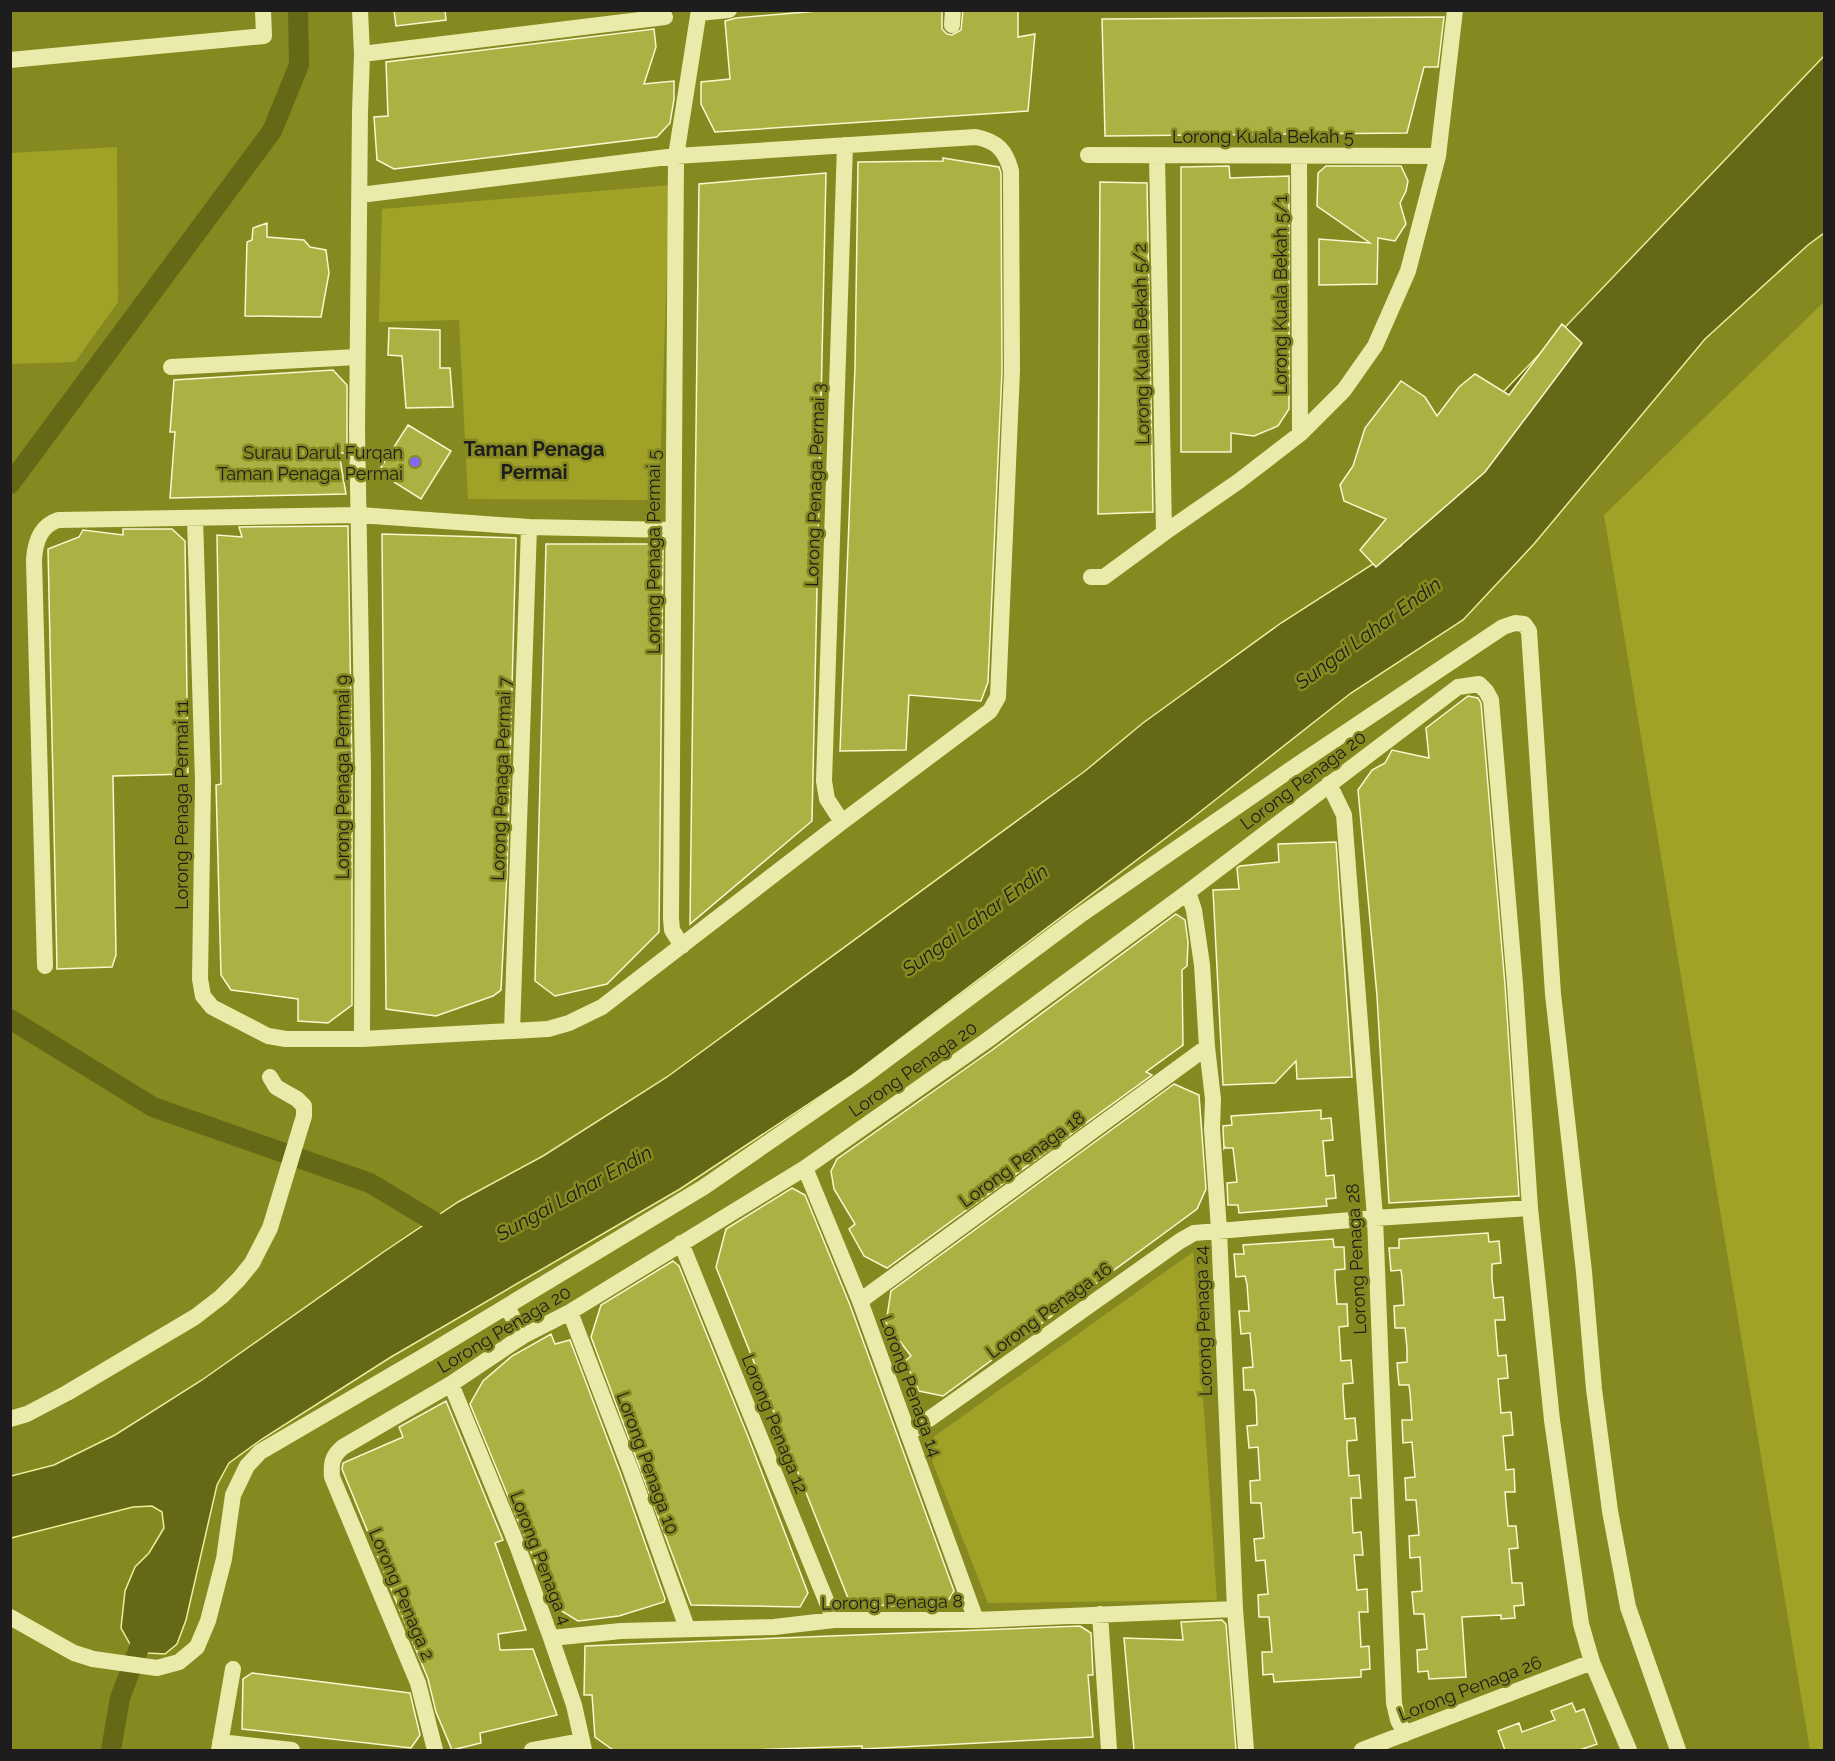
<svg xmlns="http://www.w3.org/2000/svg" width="1835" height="1761" viewBox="0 0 1835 1761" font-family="Raleway,sans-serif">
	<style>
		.green { fill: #a0a228 }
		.water { fill: #656815; stroke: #eced9d; stroke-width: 1.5 }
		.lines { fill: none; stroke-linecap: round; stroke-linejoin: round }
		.canal { stroke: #656815; stroke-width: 20 }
		.building { fill: #adb043; stroke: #f8f8cf; stroke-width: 1.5 }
		.street { stroke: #eaebaa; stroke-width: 16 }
		.poi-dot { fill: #8369fa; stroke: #86891f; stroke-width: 2 }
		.labels { text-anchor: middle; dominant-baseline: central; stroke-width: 5; stroke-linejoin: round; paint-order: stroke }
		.street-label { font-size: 18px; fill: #1d1d1d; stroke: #86891f }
		.poi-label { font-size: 18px; fill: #1d1d1d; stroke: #86891f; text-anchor: end }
		.neighbourhood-label { font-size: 20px; font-weight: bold; fill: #1d1d1d; stroke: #86891f }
		.water-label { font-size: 20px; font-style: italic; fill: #1c1c19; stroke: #86891f }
	</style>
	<rect width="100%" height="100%" fill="#86891f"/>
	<path class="green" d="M117,147L118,302L75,362L11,364V153Z
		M670,185L659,500L468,499L459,320L379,322L382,209Z
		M1824,302V1750H1810L1604,515Z
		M1193,1252L1217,1600L988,1603L925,1443Z"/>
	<path class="water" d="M1824,56V233L1808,245L1705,339L1534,544L1463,620L1351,693L1191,819L851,1076L680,1189L391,1357L262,1439L229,1463L217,1485L186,1620L177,1644L165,1654L148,1653L130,1644L121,1628L125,1591L135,1567L149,1553L164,1528L162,1512L152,1506L133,1507L11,1538V1476L54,1465L115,1435L202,1380L382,1253L458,1202L543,1156L667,1077L1085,771L1143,723L1281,623L1401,546L1488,408Z"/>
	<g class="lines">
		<path class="canal" d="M10,484L272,131L299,65L298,10
			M10,1019L153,1107L370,1183L448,1230L450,1237
			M111,1750L120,1698L148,1624"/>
	</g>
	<path class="building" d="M394,10H445L446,20L396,26Z
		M830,10H942V29L947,34L952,35L961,30L963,10H1018V37L1035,34L1028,111L715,132L701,104V82L730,79L725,21L736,18Z
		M1444,17L1438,67H1424L1407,133L1105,136L1102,19Z
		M654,29L656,47L644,84L674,81V99L670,123L657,137L394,169L377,160L374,117L388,116L386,62Z
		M943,158L999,167L1001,173L1002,371L988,682L981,701L909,695L906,750L840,751L855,367L858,162L943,161Z
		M1229,166L1230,178L1289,176V409L1278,426L1254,436L1231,433V452H1181V167Z
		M1326,166H1401L1408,181L1406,191L1400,203L1406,224L1395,241L1378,238L1377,284L1319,285V239L1370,243L1317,206L1318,173Z
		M826,173L812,821L690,924L699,184Z
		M1100,182L1147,183L1153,512L1098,514Z
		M267,223V237L304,240L310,247L326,250L329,273L321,317L245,316L247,242L252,240L253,228Z
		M1562,324L1582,343L1485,472L1376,567L1360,550L1386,519L1344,501L1340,485L1353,466L1365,428L1401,381L1425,397L1437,416L1459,387L1475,374L1509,395Z
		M389,328L440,330V368H450L453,407L406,408L402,356L388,355Z
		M333,370L347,385V453H339L346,494L170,498L175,432H170L174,380Z
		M408,425L451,451L421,499L378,472Z
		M348,526L352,771V1005L328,1023L298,1021V999L231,990L221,975L216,785L221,784L217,535L242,537L239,527Z
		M123,529H172L185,541L188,774L113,776L116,955L112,967L57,969L48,549L79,537L83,530L123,535Z
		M382,534L516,538L507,874L501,990L493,996L436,1016L386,1009Z
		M546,544H663L659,932L607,984L555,996L535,981Z
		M1468,696L1478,698L1481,703L1505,985L1519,1196L1389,1203L1377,996L1358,790L1372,770L1385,763L1392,750L1429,758L1426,728Z
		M1336,842L1352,1077L1297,1079L1296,1061L1275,1083L1223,1085L1213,890L1239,889L1237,868L1240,866L1279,862L1278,844Z
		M1176,914L1185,920L1188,942L1187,966L1182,970L1183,1045L1146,1072L1152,1075L887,1268L864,1256L849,1229L855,1224L834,1189L831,1171L837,1159L992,1050Z
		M1174,1084L1199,1095L1206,1189L1197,1209L943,1396L919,1391L905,1361L911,1356L886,1323L891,1291Z
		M1321,1110V1119L1331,1118L1333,1140L1323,1141L1326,1176L1334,1175L1336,1198L1326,1199L1327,1206L1276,1210L1239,1213L1238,1205H1228L1227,1183L1237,1182L1233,1148H1225V1146L1224,1148L1223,1129V1126L1232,1125L1231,1116Z
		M792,1188L805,1195L850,1305L954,1591L948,1601L891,1606L850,1603L716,1267L726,1229Z
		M1488,1233L1489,1242L1499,1241L1501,1263L1492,1264V1279L1494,1298L1503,1297L1505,1320H1495L1498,1356L1506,1355L1508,1378L1498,1379L1501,1413L1511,1412L1513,1435L1503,1436L1506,1470L1514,1469L1515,1492H1505L1508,1526H1516L1518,1548L1509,1549L1512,1583H1522L1524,1605L1514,1606L1515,1618L1501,1619V1615L1462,1617L1466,1677L1429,1679L1428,1671L1418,1672L1417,1650L1427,1649L1424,1614H1414L1412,1592L1422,1591L1420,1557L1410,1558L1409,1536L1419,1535L1416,1500H1406L1405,1478L1415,1477L1412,1442L1403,1443L1402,1420H1412L1410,1392L1409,1385H1399L1397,1363L1407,1362V1348L1405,1328H1395L1394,1306L1404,1305L1402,1278L1401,1270L1391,1271L1389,1248H1399V1239Z
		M1333,1239L1334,1247H1344L1345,1269L1335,1270V1278L1337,1304H1347L1348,1326L1339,1327L1341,1361L1351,1360L1353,1383L1343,1384V1392L1345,1419L1355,1418L1357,1440L1347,1441V1449L1349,1476L1359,1475L1361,1498H1351L1353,1533L1361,1532L1363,1555H1354L1357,1590L1367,1589L1368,1612H1359L1361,1647L1369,1646L1370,1669L1361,1670V1677L1274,1682L1273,1674L1263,1675L1262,1652H1272L1269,1617H1259L1258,1595L1268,1594L1265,1560L1256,1561L1254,1539L1264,1538L1261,1503H1251L1250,1481L1260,1480L1258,1447L1249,1448L1247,1426L1257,1425L1256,1398L1254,1390H1244L1243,1368L1253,1367L1250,1333L1241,1334L1239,1311H1249L1247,1284L1245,1276L1236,1277L1234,1254H1244L1243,1245Z
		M673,1261L679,1266L749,1439L808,1593L800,1607L691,1605L591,1337L601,1305Z
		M551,1334L555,1344L570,1340L621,1475L665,1599L664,1602L619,1616L578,1621L550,1604L540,1574L470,1404L483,1381L512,1356Z
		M446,1401L503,1540L495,1543L526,1630L498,1634L500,1650L533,1649L557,1715L480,1733L481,1743L452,1750L436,1712L428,1679L342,1469L343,1463L403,1437L399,1427Z
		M1222,1620L1226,1624L1236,1750H1134L1124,1638L1183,1640L1181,1622Z
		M1080,1626L1091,1633L1093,1675H1088L1093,1737L862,1749V1746L750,1750H613L595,1737L592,1695H584L585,1646Z
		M252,1673L410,1693L420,1735L411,1748L242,1729L243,1679Z
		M1572,1703L1576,1712L1584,1709L1597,1744L1580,1750H1505L1498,1731L1519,1723L1522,1732L1555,1720L1551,1711Z"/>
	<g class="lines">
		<path class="street" d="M360,10L362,54L360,112L357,430L363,771L362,1039
			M699,13L729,10
			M952,25L953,10
			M362,54L665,17
			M10,60L264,36L263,10
			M1088,155L1438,156
			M1157,156L1164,533
			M1299,156L1300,434
			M171,367L357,357
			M195,518L203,781L200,979L203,996L212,1007L268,1036L286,1039H362L548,1029L569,1023L602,1007L842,822L990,711L998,697L1012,371L1011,171C1006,151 997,141 976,137L676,156L360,195
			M1091,577H1104L1164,533L1239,481L1300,434L1344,390L1375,346L1408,271L1438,156L1455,10
			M1329,784L1344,815L1375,1218L1394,1703L1398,1720L1405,1734
			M842,822L827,799L824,781L845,145
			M1188,892L1194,910L1202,965L1207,1047L1213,1099L1212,1129L1219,1230L1235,1609L1246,1750
			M682,946L672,930L671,918L676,156L699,10
			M45,966L34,560C35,542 40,526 58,520L359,515L529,527L672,530
			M512,1031L529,527
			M805,1168L860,1301L976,1620
			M681,1243L834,1620
			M860,1301L1207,1047
			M507,1307L523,1336
			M570,1312L631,1471L687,1628
			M451,1384L517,1545L551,1638L574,1705L584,1750
			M10,1419L27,1414L67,1393L195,1317L221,1297L239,1279L252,1263L270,1228L304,1116V1106L297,1099L276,1087L270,1077
			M908,1434L1180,1241L1194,1233L1375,1218L1530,1208
			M1100,1614L1109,1750
			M10,1617L74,1653L93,1659L157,1668L179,1662L197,1647L208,1621L224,1559L233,1495L247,1466L260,1452L421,1358L704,1187L863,1077L1079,916L1300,763L1503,627L1515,623L1524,624L1529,631L1553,994L1584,1272L1594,1389L1610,1511L1628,1607L1678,1750
			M551,1638L621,1631L774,1627L834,1620H976L1235,1609
			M220,1742L292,1750
			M219,1750L233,1669
			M435,1750L418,1683L332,1477C331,1463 332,1456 343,1447L451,1384L523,1336L570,1312L805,1168L986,1041L1188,892L1458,687L1479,684L1486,691L1491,700L1515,984L1530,1208L1552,1420L1581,1624L1592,1662L1629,1750
			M532,1750L581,1741
			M1362,1750L1592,1662"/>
	</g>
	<circle class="poi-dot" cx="415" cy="462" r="6"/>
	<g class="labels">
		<g class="street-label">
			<text x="1263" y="136">Lorong Kuala Bekah 5</text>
			<text transform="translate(1280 295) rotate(-90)">Lorong Kuala Bekah 5/1</text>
			<text transform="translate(1141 344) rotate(-91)">Lorong Kuala Bekah 5/2</text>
			<text transform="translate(815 485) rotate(-88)">Lorong Penaga Permai 3</text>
			<text transform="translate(653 552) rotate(-90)">Lorong Penaga Permai 5</text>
			<text transform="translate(342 777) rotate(-90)">Lorong Penaga Permai 9</text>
			<text transform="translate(501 779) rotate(-88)">Lorong Penaga Permai 7</text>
			<text transform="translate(1303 780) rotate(-37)">Lorong Penaga 20</text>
			<text transform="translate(181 805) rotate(-90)">Lorong Penaga Permai 11</text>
			<text transform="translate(913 1069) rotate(-35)">Lorong Penaga 20</text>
			<text transform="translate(1022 1159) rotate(-36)">Lorong Penaga 18</text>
			<text transform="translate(1356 1259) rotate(-93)">Lorong Penaga 28</text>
			<text transform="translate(1049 1310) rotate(-36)">Lorong Penaga 16</text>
			<text transform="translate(1203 1321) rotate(-92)">Lorong Penaga 24</text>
			<text transform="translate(504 1329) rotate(-31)">Lorong Penaga 20</text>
			<text transform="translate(911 1386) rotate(70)">Lorong Penaga 14</text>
			<text transform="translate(775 1424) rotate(68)">Lorong Penaga 12</text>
			<text transform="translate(648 1463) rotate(70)">Lorong Penaga 10</text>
			<text transform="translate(541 1558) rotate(69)">Lorong Penaga 4</text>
			<text transform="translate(402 1594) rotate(67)">Lorong Penaga 2</text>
			<text transform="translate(892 1602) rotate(-1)">Lorong Penaga 8</text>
			<text transform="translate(1470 1688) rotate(-21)">Lorong Penaga 26</text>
		</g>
		<g class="poi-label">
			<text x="403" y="452">Surau Darul Furqan<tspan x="403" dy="21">Taman Penaga Permai</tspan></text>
		</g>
		<g class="neighbourhood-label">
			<text x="534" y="449">Taman Penaga<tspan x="534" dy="23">Permai</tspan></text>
		</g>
		<g class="water-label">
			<text transform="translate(1368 633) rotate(-36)">Sungai Lahar Endin</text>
			<text transform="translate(975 920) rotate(-36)">Sungai Lahar Endin</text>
			<text transform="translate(574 1193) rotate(-29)">Sungai Lahar Endin</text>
		</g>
	</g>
	<rect width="1835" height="1761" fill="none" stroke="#1d1d1d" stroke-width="24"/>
</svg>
